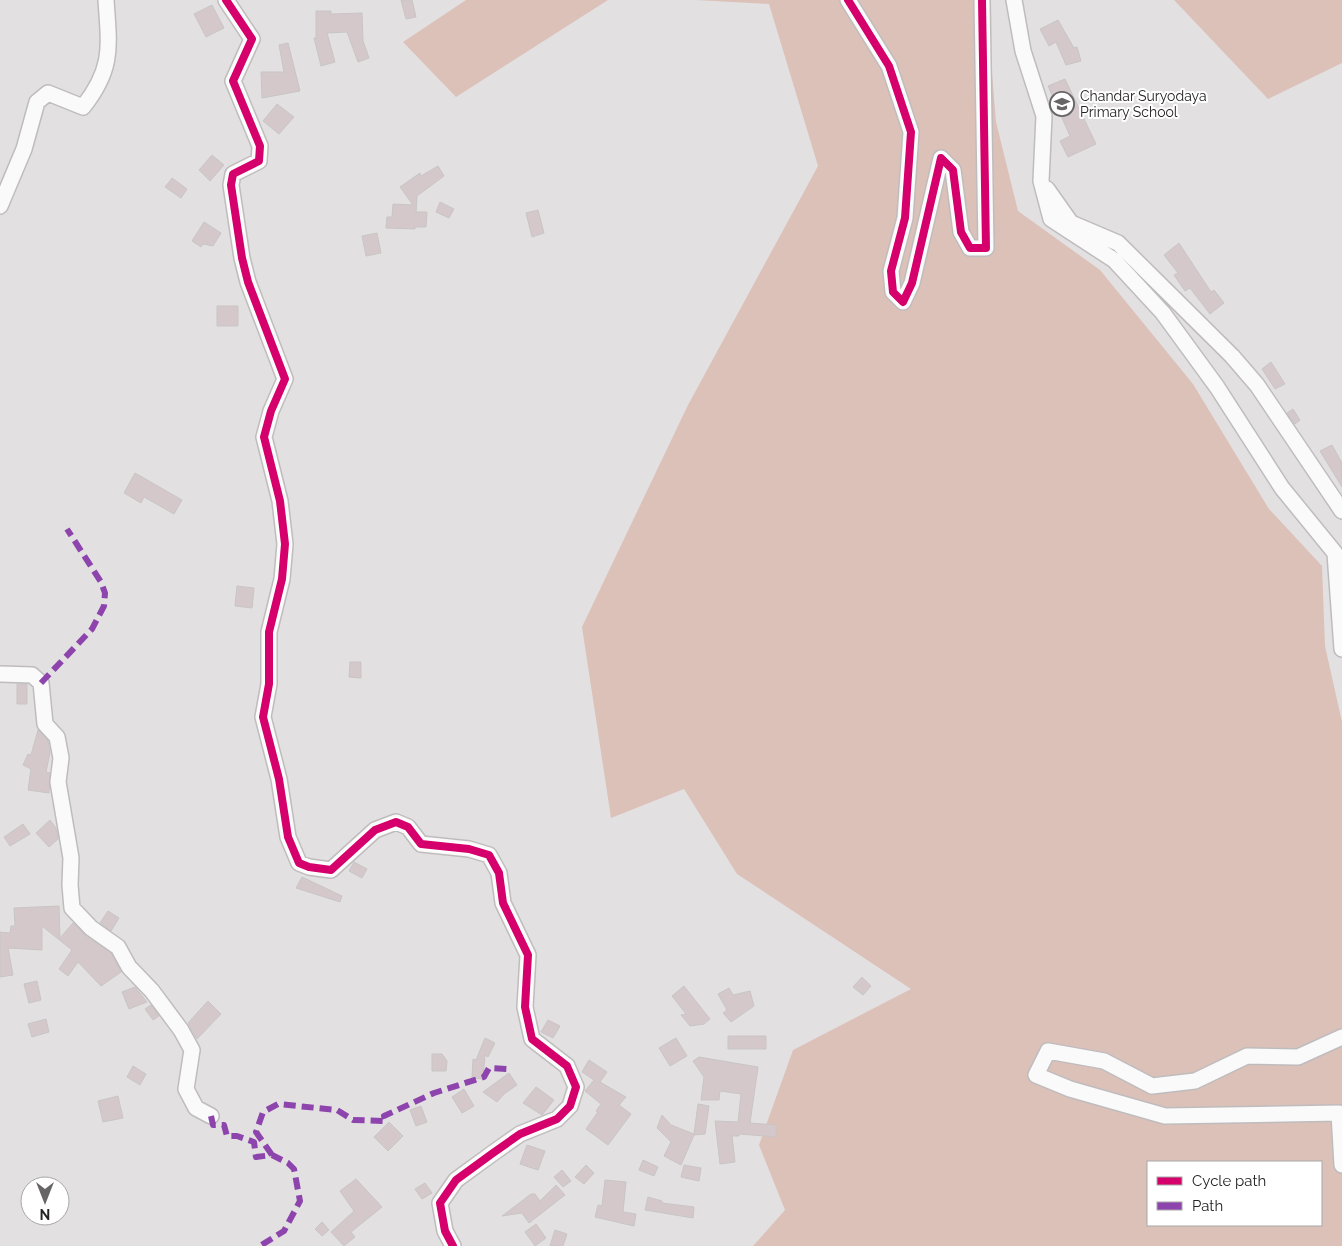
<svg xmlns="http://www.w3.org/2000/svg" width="1342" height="1246" viewBox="0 0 1342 1246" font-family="Raleway,sans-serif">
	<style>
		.green { fill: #dcc1b9; fill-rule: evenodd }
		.building { fill: #d5c8cb; stroke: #c8c5c6 }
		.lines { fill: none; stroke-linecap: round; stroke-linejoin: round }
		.street-casing { stroke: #bfbcbe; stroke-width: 18 }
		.street { stroke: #fbfafb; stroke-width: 15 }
		.quiet { stroke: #8e44ad; stroke-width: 6; stroke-dasharray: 12 6; stroke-linecap: butt }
		.cycleway-casing { stroke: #fff; stroke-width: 11 }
		.cycleway { stroke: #d6006c; stroke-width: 8 }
		.labels { text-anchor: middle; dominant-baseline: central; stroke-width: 4; stroke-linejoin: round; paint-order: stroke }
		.poi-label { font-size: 14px; fill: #252324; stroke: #fff; text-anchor: start }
	</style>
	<rect width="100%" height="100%" fill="#e3e0e2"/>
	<path class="green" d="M466,0H608L456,97L403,42Z
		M696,0H986L996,122L1018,211L1100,270L1193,384L1269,509L1322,566L1325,646L1342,722V1246H753L785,1210L759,1145L793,1050L911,989L737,874L684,789L611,818L582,627L688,405L818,166L769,4ZM1148,1162H1321V1225H1148Z
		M1174,0H1342V63L1268,99Z"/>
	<path class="building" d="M401,0H412L416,17L406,19Z
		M212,5L224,28L206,37L194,14Z
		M316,11H331V14L362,13L363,41L369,58L358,62L347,32L327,33L335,62L321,66L314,38H316Z
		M1058,20L1074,48L1077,47L1081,61L1066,65L1056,42L1049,46L1040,29Z
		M288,43L300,91L262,98L261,72H284L279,45Z
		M1065,79L1096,144L1068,157L1060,141L1070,136L1048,86Z
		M277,104L294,117L279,134L263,121Z
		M212,155L224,165L210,181L199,170Z
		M438,166L444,176L417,196L416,212H427L426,227H415V229L386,228L387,217H392L393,204L413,205L400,187L420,173L421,176Z
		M172,178L187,189L181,198L165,187Z
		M440,202L454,209L449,218L436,212Z
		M538,210L544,233L532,237L526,213Z
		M204,222L221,233L213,246L203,244L201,247L192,241Z
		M377,233L381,253L366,256L362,236Z
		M1179,243L1211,292L1214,290L1224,303L1210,314L1190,288L1185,291L1174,275L1178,273L1164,255Z
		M217,306H238V326H217Z
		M1271,362L1285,384L1275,389L1262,369Z
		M1293,409L1300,420L1295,424L1287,413Z
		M1332,445L1342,463V487L1320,451Z
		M135,473L182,500L174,514L144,497L141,503L124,493Z
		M237,586L254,588L252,608L235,606Z
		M350,662H361V678L349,677Z
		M17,684H27V704H17Z
		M38,730L48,741L50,753L46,772L50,773L49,793L28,790L31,769L23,765L28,754L31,755Z
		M50,820L56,828L58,839L49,847L36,833Z
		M23,824L30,834L10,846L4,837Z
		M354,862L367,869L362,878L349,871Z
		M302,877L342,896L340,902L296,888Z
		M59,906L60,938L73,923L86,936L111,953L121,972L101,986L78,962L68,976L59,969L72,950L42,926V950L8,948L13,975L0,977V932L10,933L11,926H15L14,908Z
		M108,911L119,918L111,931L100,923Z
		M862,977L871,986L863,995L853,987Z
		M37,981L41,1000L29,1003L24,984Z
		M684,986L710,1019L704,1024L690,1026L681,1015L686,1014L672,996Z
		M135,987L147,1002L129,1009L122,992Z
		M729,988L733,995L750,991L754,1006L731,1022L723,1013L727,1010L718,994Z
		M208,1001L221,1014L197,1039L188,1023Z
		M151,1005L159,1016L153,1020L145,1009Z
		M46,1019L49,1032L32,1037L28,1024Z
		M548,1020L560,1026L553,1038L541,1032Z
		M728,1036H766V1049H728Z
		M485,1038L495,1043L488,1057L485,1055L483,1079L472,1078L473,1059L476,1060Z
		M676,1038L687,1056L670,1066L659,1048Z
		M432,1054H442L447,1061L446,1071H432Z
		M699,1057L758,1067L750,1123L776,1125V1137L739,1134V1136H732L735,1162L720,1164L715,1121L738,1122L741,1094L720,1091L719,1100H701L704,1077L693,1061Z
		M589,1060L607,1072L600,1082L626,1097L619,1105L631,1114L608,1145L586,1129L598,1112L596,1111L601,1104L585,1091L594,1080L582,1072Z
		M133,1066L146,1074L140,1085L127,1077Z
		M509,1073L517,1085L504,1094L497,1102L483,1092Z
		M536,1087L554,1100L542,1115L523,1103Z
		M464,1089L474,1106L462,1113L452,1097Z
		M118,1096L123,1118L103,1122L98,1101Z
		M698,1104L709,1106L705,1134L694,1135L681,1165L664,1156L671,1142L657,1128L662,1115L671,1125L694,1134Z
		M421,1106L427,1122L416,1126L410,1110Z
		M389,1122L403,1136L388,1151L374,1137Z
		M527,1145L545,1151L538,1170L520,1164Z
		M643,1160L658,1167L654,1176L639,1170Z
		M586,1165L594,1173L584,1184L575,1177Z
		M684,1165L701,1168L699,1181L681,1177Z
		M562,1170L571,1181L563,1187L554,1177Z
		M356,1179L382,1207L351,1232L355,1237L344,1246L331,1232L354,1211L340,1191Z
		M605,1180L626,1182L623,1212L636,1214L634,1226L595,1217L598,1205L602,1206Z
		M425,1183L432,1193L422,1199L415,1189Z
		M556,1185L565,1195L529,1223L522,1213L502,1216L531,1194H535L540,1201Z
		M648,1197L662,1201V1203L694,1207L693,1218L645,1210Z
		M322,1222L329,1230L322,1236L315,1229Z
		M536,1224L546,1238L535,1246L525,1232Z
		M555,1230L567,1234L563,1246H550Z"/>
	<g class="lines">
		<defs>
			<path id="street" d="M226,0L252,39L233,81L260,146L259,161L233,174L231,185L242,258L248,282L285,379L271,411L264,437L280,501L285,544L282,579L269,632V684L263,717L279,779L288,837L299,863L309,867L331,870L375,830L396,822L408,827L421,844L469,849L489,855L499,873L503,903L528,955L525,1007L532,1039L567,1066L576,1087L570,1106L557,1119L520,1134L493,1153L456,1180L440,1203L445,1231L453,1246
				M848,0L889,66L911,132L905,218L891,271L893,292L903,302L912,283L941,158L953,170L961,232L970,248H986L982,0
				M1014,0L1023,51L1044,116L1041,181L1051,219L1114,260L1163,313L1217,387L1282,488L1335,553L1342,649
				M1047,189L1071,223L1118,243L1232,356L1257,385L1342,511
				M0,206L24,149L37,102L48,93L83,107C114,68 109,46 106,0
				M0,674L32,675L41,683L45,724L57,737L61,758L58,782L71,858L70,885L72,908L91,928L118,947L129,967L152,991L181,1030L192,1050L186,1089L196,1108L211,1116
				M1342,1037L1298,1057L1247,1056L1195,1081L1152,1086L1104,1061L1048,1051L1036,1075L1070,1089L1165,1116L1339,1113L1342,1165"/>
		</defs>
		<use href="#street" class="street-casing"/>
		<use href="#street" class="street"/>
		<path class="quiet" d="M41,683L92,629L104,606L105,593L101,582L67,529
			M211,1116L213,1125H224L227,1136H237L254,1142L256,1157L272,1155L288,1163L294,1169L300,1201L284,1231L260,1246
			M272,1155L256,1132L263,1112L278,1104L337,1110L353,1120L386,1121L384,1116L434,1093L484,1077L489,1068L507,1069"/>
		<defs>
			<path id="cycleway" d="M226,0L252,39L233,81L260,146L259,161L233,174L231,185L242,258L248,282L285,379L271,411L264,437L280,501L285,544L282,579L269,632V684L263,717L279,779L288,837L299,863L309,867L331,870L375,830L396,822L408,827L421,844L469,849L489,855L499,873L503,903L528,955L525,1007L532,1039L567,1066L576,1087L570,1106L557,1119L520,1134L493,1153L456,1180L440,1203L445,1231L453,1246
				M848,0L889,66L911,132L905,218L891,271L893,292L903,302L912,283L941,158L953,170L961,232L970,248H986L982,0"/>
		</defs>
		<use href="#cycleway" class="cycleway-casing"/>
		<use href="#cycleway" class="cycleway"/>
	</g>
	<defs>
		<symbol id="school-ring" viewBox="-11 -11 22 22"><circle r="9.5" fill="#fff" stroke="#686566" stroke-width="1.5"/><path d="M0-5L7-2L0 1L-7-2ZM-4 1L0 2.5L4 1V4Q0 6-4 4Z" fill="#686566"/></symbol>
	</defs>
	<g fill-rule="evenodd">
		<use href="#school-ring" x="1048" y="90" width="28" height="28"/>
	</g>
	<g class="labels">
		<g class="poi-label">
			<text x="1080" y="96">Chandar Suryodaya<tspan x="1080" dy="16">Primary School</tspan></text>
		</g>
	</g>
	<rect x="1147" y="1161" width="175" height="65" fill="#ffffff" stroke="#a8a7a7"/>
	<rect x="1157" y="1177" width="25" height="8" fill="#d6006c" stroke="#a8a7a7"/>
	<text x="1192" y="1186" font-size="15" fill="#252324">Cycle path</text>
	<rect x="1157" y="1202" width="25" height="8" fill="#8e44ad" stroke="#a8a7a7"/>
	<text x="1192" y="1211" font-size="15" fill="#252324">Path</text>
	<g transform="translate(45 1201) rotate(180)"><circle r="24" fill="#ffffff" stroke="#a8a7a7"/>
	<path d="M0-4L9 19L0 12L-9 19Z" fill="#686566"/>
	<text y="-8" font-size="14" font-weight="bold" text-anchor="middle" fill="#252324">N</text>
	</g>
</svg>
